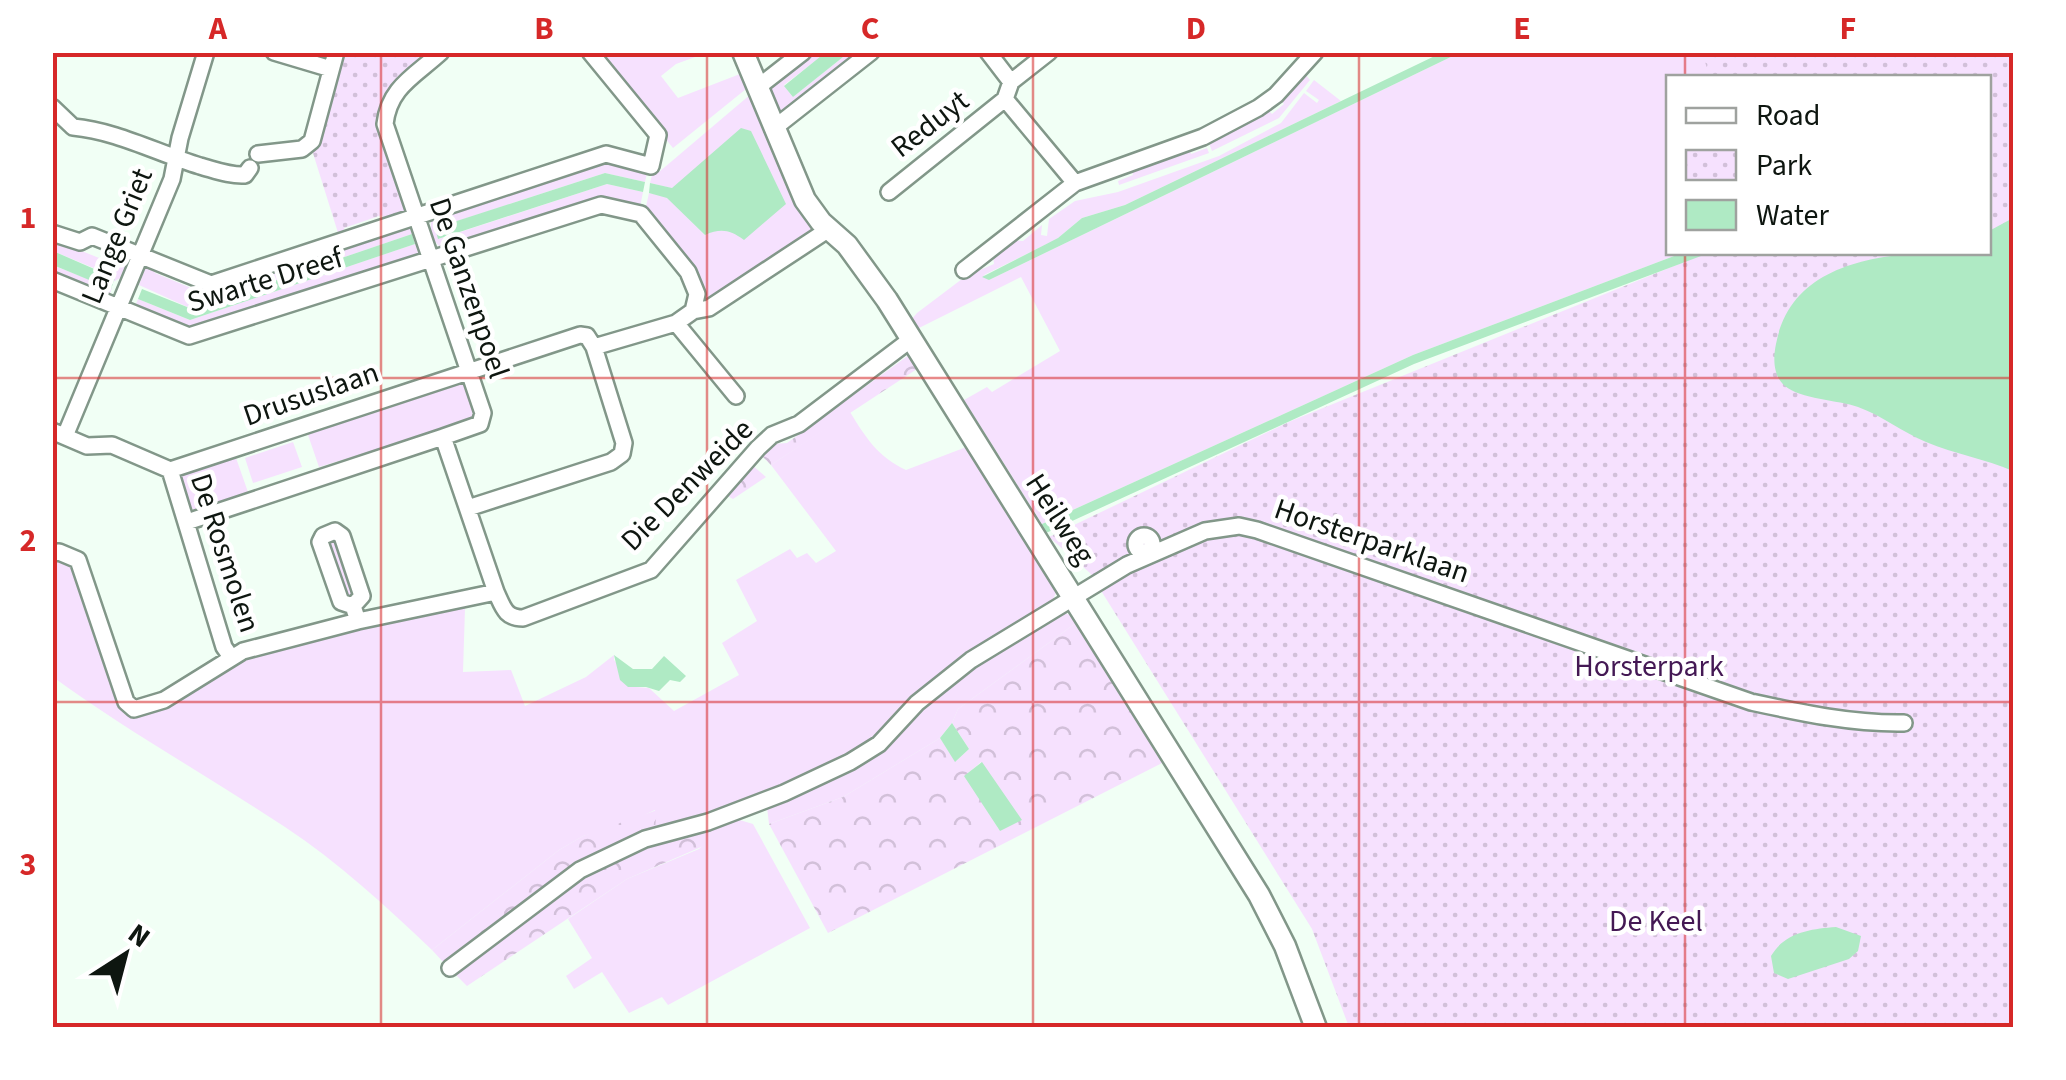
<svg xmlns="http://www.w3.org/2000/svg" width="2066" height="1080" viewBox="0 0 2066 1080" font-family="'Source Sans 3',sans-serif">
	<style>
		.green { fill: #f6e1fe }
		.forest { fill: url(#forest-crowns); fill-rule: evenodd }
		.park { fill: url(#park-dots) }
		.water { fill: #afeac4 }
		.lines { fill: none; stroke-linecap: round; stroke-linejoin: round }
		.street-casing { stroke: #829789; stroke-width: 20 }
		.secondary-casing { stroke: #829789; stroke-width: 25 }
		.street { stroke: #fff; stroke-width: 15 }
		.secondary { stroke: #fff; stroke-width: 20 }
		.grid { fill: none; stroke: #d62828; stroke-width: 2.5; stroke-opacity: 0.55 }
		.labels { text-anchor: middle; dominant-baseline: central; stroke-width: 9; stroke-linejoin: round; paint-order: stroke }
		.street-label { font-size: 30px; fill: #0e1610; stroke: #fff }
		.park-label { font-size: 30px; fill: #441854; stroke: #fff }
		.neatline { fill: none; stroke: #d62828; stroke-width: 4 }
		.grid-label { font-size: 32px; text-anchor: middle; font-weight: bold; fill: #d62828 }
	</style>
	<defs>
		<pattern id="forest-crowns" width="20" height="18" patternUnits="userSpaceOnUse" patternTransform="scale(2.5)"><rect width="20" height="18" fill="#f6e1fe"/><path d="M2 6a3 3 0 1 1 6 0M12 15a3 3 0 1 1 6 0" fill="none" stroke="#d2c0d9"/></pattern>
		<pattern id="park-dots" width="8" height="8" patternUnits="userSpaceOnUse" patternTransform="scale(2.5)"><rect width="8" height="8" fill="#f6e1fe"/><path d="M2 2h.1M6 6h.1" fill="none" stroke="#d2c0d9" stroke-width="1.8" stroke-linecap="round"/></pattern>
	</defs>
	<rect width="100%" height="100%" fill="#f1fff5"/>
	<path class="green" d="M596,53H706L676,64L661,76L678,98L740,74L746,89L673,148Z
		M810,53H826L784,85L793,97L848,53H862L781,114L768,90L770,85Z
		M1459,53H1708L1714,77L1668,78V252L1682,253L1413,355L1042,524L964,400L987,387L992,392L1060,351L1021,277L915,330L911,320L917,313L966,276L994,264L993,256L1009,240L1023,241L1042,225L1041,235L1047,236L1049,219L1075,201L1118,192L1219,156L1281,123L1304,93L1317,103L1319,100L1306,91L1314,80L1341,101L1125,205L1082,218L1057,239L984,275L989,280Z
		M1304,73L1310,80L1279,118L1212,151L1207,138L1265,107L1272,114L1284,104L1279,97Z
		M751,94L766,130L818,229L717,297L707,299L645,211L649,193L667,197L705,235L717,229L733,232L671,188L650,183L653,171L659,172Z
		M1188,146L1191,154L1207,148L1209,153L1119,185L1118,181L1133,175L1130,167Z
		M605,159L648,169L645,182L605,173L436,228L439,239L607,184L643,192L640,207L600,197L443,249C431,241 429,229 432,216Z
		M408,224L412,234L192,309L139,285L145,269L152,267L155,273L201,292Z
		M52,239L119,266L122,259L127,261L120,278L113,282L115,277L53,251Z
		M415,244L419,256L192,331L134,309L138,299L190,320Z
		M52,265L112,288L108,299L53,275Z
		M460,379C470,387 477,409 470,421L319,467L307,432Z
		M850,412C866,438 878,457 906,470L969,446L1059,587L1048,609L847,756L790,784L693,821L655,828V810L620,826L583,836L559,850L432,950C386,906 338,862 285,827C208,776 127,731 53,677L52,565L56,557L76,566L124,714L131,717L168,703L239,657L327,632L374,626L402,616L465,608L463,672L511,670L525,706L586,677L614,655V660L636,687L649,688L674,711L739,675L722,643L757,621L736,580L790,549L797,558L807,553L816,563L836,551L771,465Z
		M293,442L302,467L253,483L245,458Z
		M235,455L249,495L201,512C185,510 183,489 178,475Z
		M327,539L338,540L358,595L348,602L324,544Z
		M1061,611L1080,620L958,709L952,723L940,738L843,797L769,824L767,807L793,791L835,772L952,677Z
		M733,818L753,824L810,928L668,1005L662,997L629,1013L602,972L574,989L566,976L592,958L568,919L627,879L699,849Z"/>
	<path class="forest" d="M909,355L920,367L771,465L761,455L773,444L787,443Z
		M752,465L766,477L733,499L726,495Z
		M1080,620L1168,760L828,933L769,824L843,797L940,738L956,761L969,749L952,723L958,709ZM981,762L1000,831L965,776Z
		M657,810L655,828C576,857 509,912 445,964L432,950L559,850L583,836Z
		M731,819L729,835L627,879L467,986L453,972L581,877L632,849Z"/>
	<path class="park" d="M340,53H414L424,63L381,107L378,118L409,211L386,224L382,215L344,228L345,234L339,236L312,150Z
		M1702,53H2013V1027H1349L1312,929L1090,573L1049,537L1291,421L1706,253L1988,252V78L1710,77Z"/>
	<path class="water" d="M826,52L848,53L793,97L784,86Z
		M1441,53H1459L989,280L982,277L1058,238L1082,218L1125,205Z
		M741,128L751,131L786,204L744,240C730,230 721,228 705,235L667,198L649,193L650,183L672,188Z
		M605,173L645,182L643,192L607,184L438,239L435,228Z
		M2013,218V471C1985,459 1955,454 1926,442C1902,432 1883,416 1858,407C1838,400 1800,399 1785,386C1773,376 1773,358 1776,344C1794,248 1913,252 1988,252L1989,231Z
		M412,234L415,244L190,320L138,299L142,289L192,309Z
		M53,251L115,278L111,289L53,265Z
		M1682,253H1709L1414,364L1046,533L1040,528L1042,524L1413,355Z
		M614,655L633,669H652L664,656L686,676L680,682L670,680L659,691L646,687H628L620,680Z
		M952,723L969,749L955,762L940,738Z
		M982,762L1022,820L1000,831L964,776Z
		M1836,927L1861,936L1858,951L1849,959L1788,979L1774,973L1771,956C1785,932 1811,929 1836,927Z"/>
	<g class="lines">
		<defs>
			<path id="street" d="M274,52L331,69
				M441,52C415,76 389,87 385,124L483,413L480,424L443,437L496,592C503,607 505,618 523,618L651,570L758,448L772,435L799,424L910,340
				M988,52L1011,82
				M758,87L803,52
				M1005,99L1075,183
				M1005,99L1011,82L1049,52
				M52,107L73,127C117,131 157,153 200,166C215,170 230,176 245,175L250,168
				M773,129L871,52
				M258,154L302,149L312,141L336,52
				M889,192L1005,99
				M52,233L80,242L92,236L211,284L606,154L651,166L658,135L590,52
				M964,270L1075,183L1203,137L1258,108L1276,95L1315,52
				M52,280L189,336L601,205L641,214L688,272L697,294L693,311L676,323L594,347L587,336L580,335L170,470
				M693,311L709,308L829,229
				M676,323L736,396
				M52,431L87,446L112,445L170,470L224,647L231,657
				M65,436L172,179L180,138L206,52
				M468,508L611,462L622,454L624,443L594,347
				M187,522L443,437
				M1136 544a8 8 0 1 1 16 0a8 8 0 1 1-16 0Z
				M52,553L59,552L78,560L126,702L134,709L164,700L243,651L358,621L496,592
				M353,606L362,596L342,536L335,531L323,536L320,542L341,602L353,606L358,621
				M450,968L580,870L645,839L708,822L784,793L850,762L879,744L917,703L971,660L1127,565L1205,531L1239,526L1257,530L1751,702C1802,713 1852,724 1904,723"/>
			<path id="secondary" d="M743,52L805,200L821,222L847,245L887,300L1259,895L1285,946L1316,1028"/>
		</defs>
		<use href="#street" class="street-casing"/>
		<use href="#secondary" class="secondary-casing"/>
		<use href="#street" class="street"/>
		<use href="#secondary" class="secondary"/>
	</g>
	<path class="grid" d="M381,52V1028M707,52V1028M1033,52V1028M1359,52V1028M1685,52V78M1685,252V1028M52,378H2014M52,702H2014"/>
	<g class="labels">
		<g class="street-label">
			<text transform="translate(930 124) rotate(-38)">Reduyt</text>
			<text transform="translate(117 236) rotate(-68)">Lange Griet</text>
			<text transform="translate(265 280) rotate(-17)">Swarte Dreef</text>
			<text transform="translate(469 288) rotate(71)">De Ganzenpoel</text>
			<text transform="translate(311 394) rotate(-19)">Drususlaan</text>
			<text transform="translate(687 485) rotate(-45)">Die Denweide</text>
			<text transform="translate(1060 519) rotate(57)">Heilweg</text>
			<text transform="translate(1372 541) rotate(19)">Horsterparklaan</text>
			<text transform="translate(225 553) rotate(72)">De Rosmolen</text>
		</g>
		<g class="park-label">
			<text x="1649" y="666">Horsterpark</text>
			<text x="1656" y="921">De Keel</text>
		</g>
	</g>
	<rect width="2066" height="1080" fill="none" stroke="#ffffff" stroke-width="110"/>
	<rect x="1666" y="75" width="325" height="180" fill="#ffffff" stroke="#9fa29f" stroke-width="2.5"/>
	<rect x="1686" y="108" width="50" height="15" fill="#ffffff" stroke="#9fa29f" stroke-width="2.5"/>
	<text x="1756" y="125" font-size="30" fill="#0e1610">Road</text>
	<rect x="1686" y="150" width="50" height="30" fill="url(#park-dots)" stroke="#9fa29f" stroke-width="2.5"/>
	<text x="1756" y="175" font-size="30" fill="#0e1610">Park</text>
	<rect x="1686" y="200" width="50" height="30" fill="#afeac4" stroke="#9fa29f" stroke-width="2.5"/>
	<text x="1756" y="225" font-size="30" fill="#0e1610">Water</text>
	<g transform="translate(125 955) rotate(36)" stroke="#ffffff" stroke-width="8" paint-order="stroke">
	<path d="M0-8L18 38L0 25L-18 38Z" fill="#0e1610"/>
	<text y="-15" font-size="28" font-weight="bold" text-anchor="middle" fill="#0e1610">N</text>
	</g>
	<rect x="55" y="55" width="1956" height="970" class="neatline"/>
	<g class="grid-label">
		<text x="218" y="39">A</text>
		<text x="544" y="39">B</text>
		<text x="870" y="39">C</text>
		<text x="1196" y="39">D</text>
		<text x="1522" y="39">E</text>
		<text x="1848" y="39">F</text>
		<text x="28" y="228">1</text>
		<text x="28" y="551">2</text>
		<text x="28" y="875">3</text>
	</g>
</svg>
